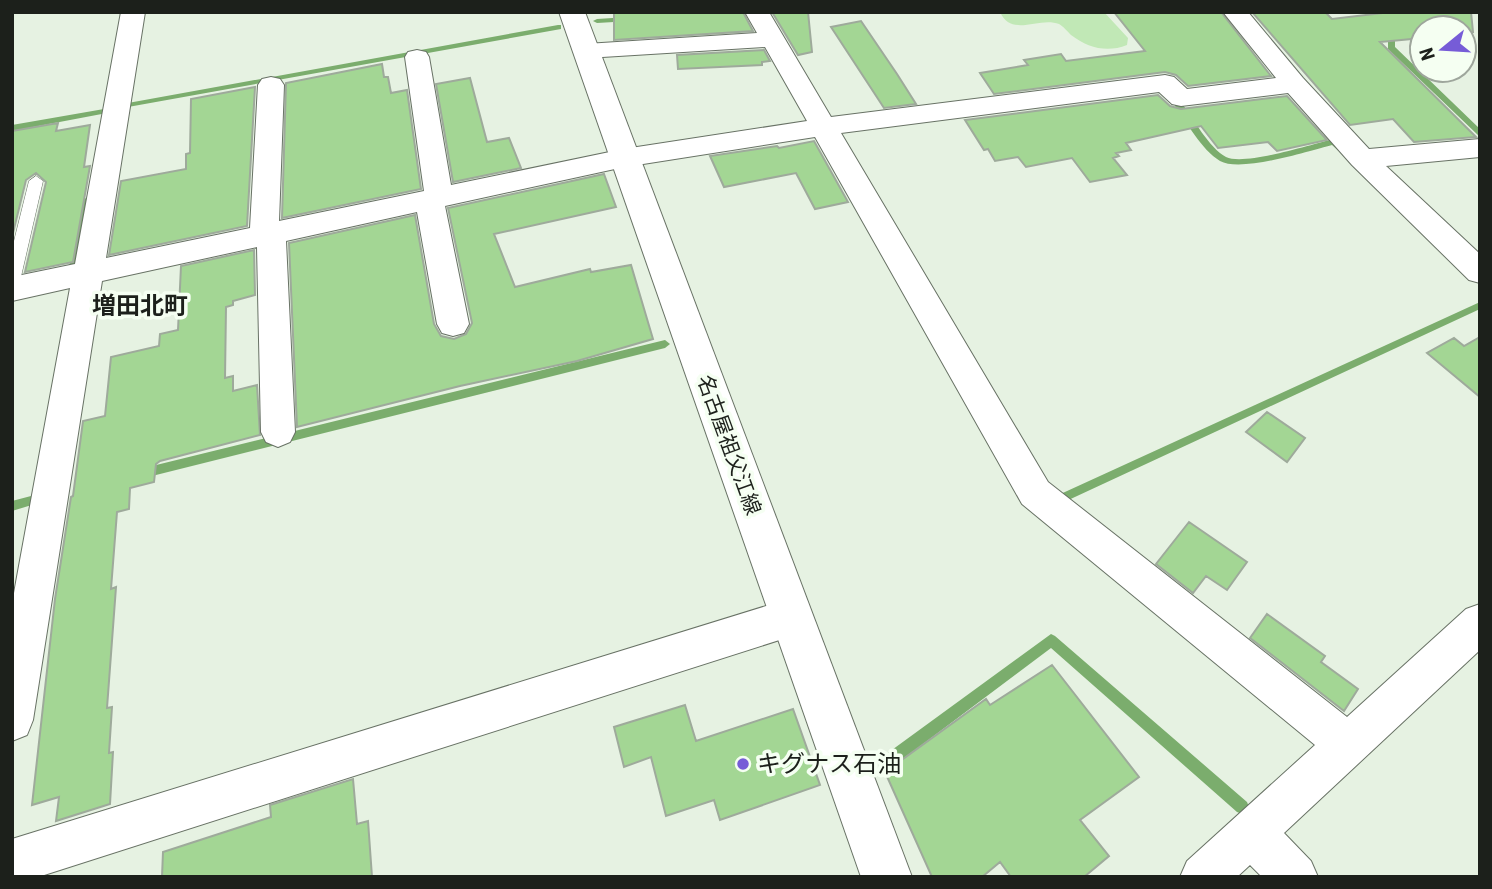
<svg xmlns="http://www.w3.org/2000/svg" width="1492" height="889" viewBox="0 0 1492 889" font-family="'Roboto Condensed','Noto Sans JP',sans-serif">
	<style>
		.green { fill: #c1e8b6 }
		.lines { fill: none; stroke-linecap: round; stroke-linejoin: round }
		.stream { fill: #7bad6d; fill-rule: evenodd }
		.building { fill: #a3d694; stroke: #9eaa9b; stroke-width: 2 }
		.lane-casing { stroke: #687265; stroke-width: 1 }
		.street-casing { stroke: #687265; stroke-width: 2 }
		.primary-casing { stroke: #687265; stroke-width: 2 }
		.lane { fill: #fff; fill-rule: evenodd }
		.street { fill: #fff; fill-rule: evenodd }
		.primary { fill: #fff; fill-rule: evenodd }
		.poi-dot { fill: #765cd7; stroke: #f5fff2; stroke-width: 2.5 }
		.labels { text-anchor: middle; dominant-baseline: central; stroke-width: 7; stroke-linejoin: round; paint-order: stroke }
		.street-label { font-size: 21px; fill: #1c201b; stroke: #f5fff2 }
		.quarter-label { font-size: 24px; font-weight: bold; fill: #1c201b; stroke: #f5fff2 }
		.near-poi-label { font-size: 24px; fill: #1c201b; stroke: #f5fff2; text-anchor: start }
	</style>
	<rect width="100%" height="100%" fill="#e6f2e2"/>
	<path class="green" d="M1000,12H1104L1128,38L1127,45C1107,53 1088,48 1071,35C1068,32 1063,26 1059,24C1039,16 1012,38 1000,12Z"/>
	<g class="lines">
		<path class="stream" d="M1367,12H1374L1395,33V47L1480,129V137L1388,49V35Z
			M628,17H631V21L597,23L593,21L597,19Z
			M558,25H561V29L128,107L124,105L128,103Z
			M1175,102H1181C1193,118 1209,148 1226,157C1245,166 1312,144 1334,139L1347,150L1346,152H1340L1332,145C1308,151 1241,173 1220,161C1201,149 1188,124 1175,106Z
			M104,109H107V113L12,131V125Z
			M86,198L90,201L79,267L74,270L69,267L82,201Z
			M1480,302V309L1062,503L1058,505L1054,503L1053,500L1054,497Z
			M665,340L670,344L665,348L144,478L140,476L139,473L140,470L144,468Z
			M31,496L35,498L36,501L35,504L12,511V501Z
			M1051,634L1055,636L1247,802L1249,807L1247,812L1242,814L1237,812L1051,648L895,765L890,767L885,765L883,760L885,755Z"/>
	</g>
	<path class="building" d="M614,12H743L753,31L614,40Z
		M772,12H808L812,52L798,55Z
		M1114,12H1221L1271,76L1188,86L1176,75L1165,72L994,94L980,73L1028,65L1024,60L1061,54L1066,61L1145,51Z
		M1252,12H1325L1332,19L1391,12H1471L1473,32L1464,33V28H1422V38L1380,42L1476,137L1414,142L1393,119L1350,125Z
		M861,21L897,74L916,104L884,108L831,27Z
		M764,50L770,61L762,62V65L678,69L677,55Z
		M382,64L384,77H388L391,93L407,90L421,189L282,218L286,83Z
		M470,78L487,142L509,138L521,168L453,182L436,84Z
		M255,87L247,226L109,255L121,181L186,169V154L190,153L191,99Z
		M1158,95L1170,106L1181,109L1287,96L1327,140L1277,151L1268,142L1218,148L1201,126L1126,143L1131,150L1116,153L1119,156L1113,158L1127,175L1090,182L1072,158L1026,167L1018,157L995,161L988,149L984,150L965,120Z
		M58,123L56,131L90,125L84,167L90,166L73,262L25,272L46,182L36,173L26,180L12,237V131Z
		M814,141L848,202L815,209L796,173L724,187L710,156L777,146L779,148Z
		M604,174L616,207L494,234L515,287L590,269L591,272L631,265L653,339L577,361L460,386L297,427L289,243L415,215L434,324L441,336L454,339L466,334L472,323L448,208Z
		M254,250L255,295L233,301V305L226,307L225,378L233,376V391L257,385L260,435L160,461L156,464L154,482L130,488L129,509L117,512L111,589L116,587L107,708L112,707L109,753L113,752L110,804L56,821L59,797L32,805L55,599L71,497L73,496L83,421L105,416L111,357L159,346L160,334L178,330L181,266Z
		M1480,337V397L1427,353L1454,338L1464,346Z
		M1267,412L1305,438L1287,462L1246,432Z
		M1189,522L1247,562L1227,590L1206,576L1193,593L1156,564Z
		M1267,614L1325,656L1321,662L1358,689L1344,711L1250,638Z
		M1052,665L1139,777L1080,820L1109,856L1084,877H1011L1000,862L982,877H932L885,772L986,699L990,705Z
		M685,705L696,741L793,709L820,785L720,820L714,800L666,816L651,757L624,767L614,727Z
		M353,779L357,824L368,821L372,877H162L163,852L271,817L270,805Z"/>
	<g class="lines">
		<defs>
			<path id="lane" d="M36,176L43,181L20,281L12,287V249L29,181Z"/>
			<path id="street" d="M121,12H145L106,258L250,228L258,85L262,79L271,77L280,79L284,85L279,221L424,191L405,57L408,52L417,50L426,52L429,57L451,185L624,149L807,121L765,47L586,58L577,56L574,51L577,46L586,44L757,33L745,12H769L831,117L1165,75L1174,77L1187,89L1276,78L1223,12H1248L1303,78L1369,149L1480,139V157L1386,166L1480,254V283L1469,280L1352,165L1288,93L1181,106L1172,104L1159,92L841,133L1048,482L1347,717L1466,609L1480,604V650L1284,833L1311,861L1318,877H1262L1250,865L1237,877H1180L1187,861L1315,745L1022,504L815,137L624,167L445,206L469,324L464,333L453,336L442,333L437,324L417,212L286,241L295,432L290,442L278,447L266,442L261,432L257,247L102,281L33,720L27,735L12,741V604L70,288L12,301V277L75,264Z
				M792,598L806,604L812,617L806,630L792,636L38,877H12V839Z"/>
			<path id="primary" d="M559,12H585L912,877H861Z"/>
		</defs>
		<use href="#lane" class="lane-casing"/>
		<use href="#street" class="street-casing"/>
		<use href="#primary" class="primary-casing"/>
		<use href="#lane" class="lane"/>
		<use href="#street" class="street"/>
		<use href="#primary" class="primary"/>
	</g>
	<circle class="poi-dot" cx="743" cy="764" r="7"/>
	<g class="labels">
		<g class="street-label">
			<text transform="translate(729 445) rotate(70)">名古屋祖父江線</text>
		</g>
		<g class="quarter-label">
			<text x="140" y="306">増田北町</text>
		</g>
		<g class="near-poi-label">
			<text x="757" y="764">キグナス石油</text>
		</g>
	</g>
	<rect width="1492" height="889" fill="none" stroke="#1c201b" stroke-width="28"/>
	<g transform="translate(1443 49) rotate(252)"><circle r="33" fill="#f5fff2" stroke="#9ea69c" stroke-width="2"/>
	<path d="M0-5L12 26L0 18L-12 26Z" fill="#765cd7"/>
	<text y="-10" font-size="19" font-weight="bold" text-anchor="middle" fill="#1c201b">N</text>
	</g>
</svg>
